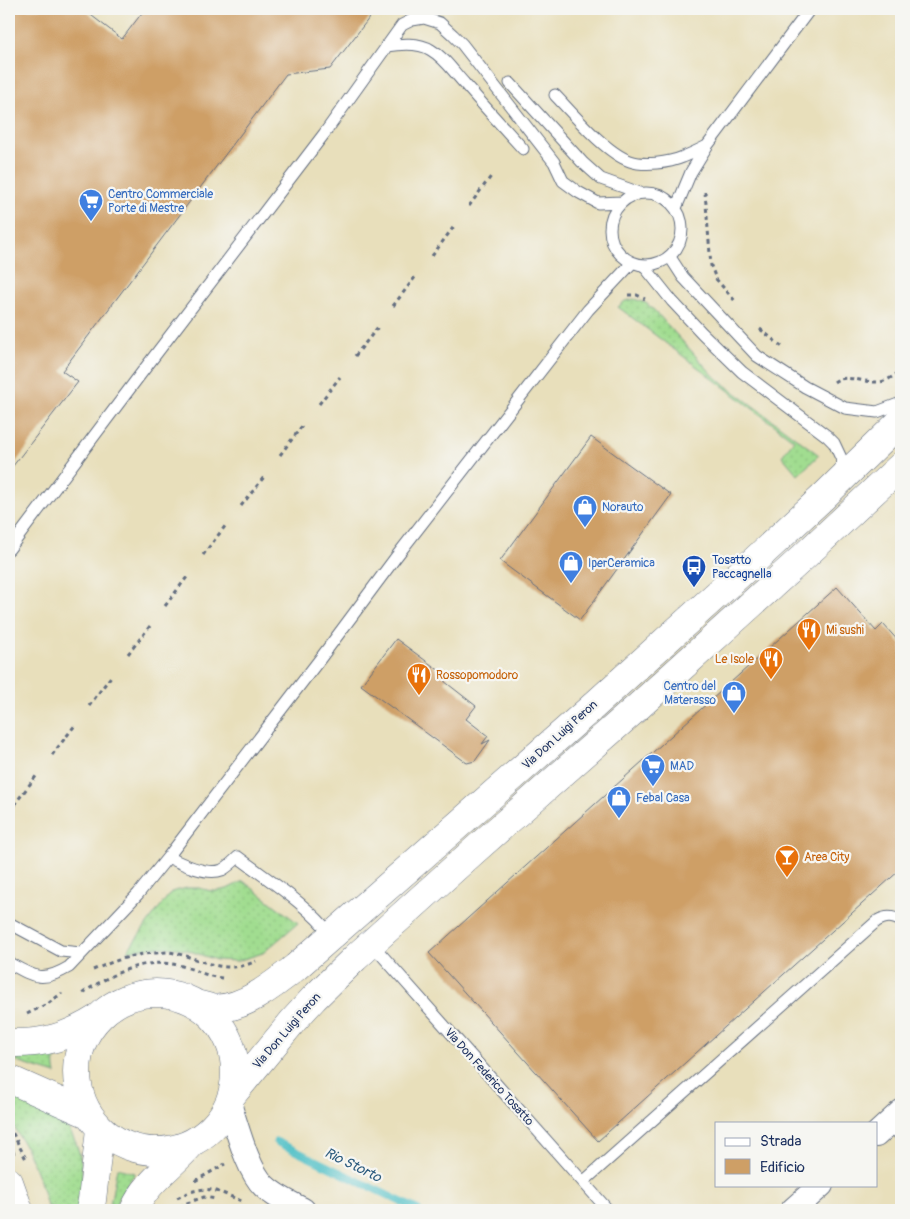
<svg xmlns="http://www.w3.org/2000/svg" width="910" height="1219" viewBox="0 0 910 1219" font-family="Pangolin,sans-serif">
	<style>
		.grass { fill: url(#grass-dots); stroke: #5e8677 }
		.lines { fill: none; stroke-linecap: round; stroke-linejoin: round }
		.stream { stroke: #53c1c7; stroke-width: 8 }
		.building { fill: #ce9f66 }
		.service-casing { stroke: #636d7f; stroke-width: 13 }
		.minor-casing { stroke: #636d7f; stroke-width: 26 }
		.tertiary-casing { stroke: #636d7f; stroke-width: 29 }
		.path { stroke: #636d7f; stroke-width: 3; stroke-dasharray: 4 4; stroke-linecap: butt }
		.service { stroke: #fff; stroke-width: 11 }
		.minor { stroke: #fff; stroke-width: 24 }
		.tertiary { stroke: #fff; stroke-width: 28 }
		.labels { text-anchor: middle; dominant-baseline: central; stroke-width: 4.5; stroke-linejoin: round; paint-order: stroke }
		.shop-label { font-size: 12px; fill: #366cbe; stroke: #f6f6f2; text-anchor: start }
		.transit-label { font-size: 12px; fill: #164399; stroke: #f6f6f2; text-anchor: start }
		.food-label { font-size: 12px; fill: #c56008; stroke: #f6f6f2; text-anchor: start }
		.street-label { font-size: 12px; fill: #1b2f5e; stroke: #f6f6f2 }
		.water-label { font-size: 14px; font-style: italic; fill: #2c5b7e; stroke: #f6f6f2 }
	</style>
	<defs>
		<pattern id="grass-dots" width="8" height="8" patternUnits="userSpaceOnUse" patternTransform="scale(1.25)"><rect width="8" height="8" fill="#a1dd90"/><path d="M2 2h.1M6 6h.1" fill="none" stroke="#8abe7f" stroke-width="1.8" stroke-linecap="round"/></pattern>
	</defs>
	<rect width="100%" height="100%" fill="#f6f6f2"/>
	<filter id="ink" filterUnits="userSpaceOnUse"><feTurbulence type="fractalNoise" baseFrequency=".02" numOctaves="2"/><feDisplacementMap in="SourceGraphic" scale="10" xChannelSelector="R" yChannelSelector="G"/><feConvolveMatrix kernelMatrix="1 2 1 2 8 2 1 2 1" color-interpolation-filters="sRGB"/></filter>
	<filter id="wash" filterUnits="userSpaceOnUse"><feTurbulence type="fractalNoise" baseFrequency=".0096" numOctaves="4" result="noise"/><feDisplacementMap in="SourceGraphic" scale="20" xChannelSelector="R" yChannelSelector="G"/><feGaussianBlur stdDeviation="1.12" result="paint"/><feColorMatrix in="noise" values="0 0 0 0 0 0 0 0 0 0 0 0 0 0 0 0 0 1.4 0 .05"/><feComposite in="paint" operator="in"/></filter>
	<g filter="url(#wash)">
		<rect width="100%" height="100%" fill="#e8dfbb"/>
		<path class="grass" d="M634,299L646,303L655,311L714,376L725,385L819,455L798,475L782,456L794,440L618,307L625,301Z
			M243,881L298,923L263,953L237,961L216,960L187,950L175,948L154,947L127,951L171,892L187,888H199L211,891H217L227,889Z
			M58,1051C54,1058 54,1066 56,1074L17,1062L19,1054Z
			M9,1093L56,1115C75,1131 84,1158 82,1183C81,1192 79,1201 77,1210H61L47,1206L40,1181L26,1148L9,1118Z
			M117,1168L135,1173L120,1197L114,1210H109Z"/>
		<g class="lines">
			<path class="stream" d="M277,1142L418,1210"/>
		</g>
		<g id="blocks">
			<path class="building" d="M9,9H83L122,39L145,9H376L330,69L286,74L62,371L78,382L9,471Z
				M591,437L671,495L580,620L500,561Z
				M837,587L876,631L883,624L901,644V869L598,1141L429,953Z
				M396,639L448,677L444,681L476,706L466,719L488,736L482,744L490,740L475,761L467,763L361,685Z"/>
		</g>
	</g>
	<g filter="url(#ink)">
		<use href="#blocks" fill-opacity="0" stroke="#636d7f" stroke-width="1"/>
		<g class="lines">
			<defs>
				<path id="service" d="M386,46C400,44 419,42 431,50C445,58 453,71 464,83C483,105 503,127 523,149
					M510,83L582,162L601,179L640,193
					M555,95C573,114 606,153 630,161C644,166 669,163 683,157C691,154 699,150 707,146
					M610 229a36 36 0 1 1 72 0a36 36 0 1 1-72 0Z
					M676,208L691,172L707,146L810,9
					M670,257L683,277L757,356L805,387L845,408L877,412L901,403
					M644,266L672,301L702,333L742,372L827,436L834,443L842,460L840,473
					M9,549L143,371L324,134L402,25L412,20L424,18L440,23L453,35L462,44L554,162L563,181L578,192L598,203L622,202
					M168,857C182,864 207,876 222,870C228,867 234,861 238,857C271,882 307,904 332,936
					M9,923L61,951L81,953
					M371,943L608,1210
					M9,963C34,977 42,983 69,967L138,894L168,857L320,659L396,557L588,310L632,263
					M889,1123L901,1136
					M583,1182L877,921C886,916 892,916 901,921"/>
				<path id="minor" d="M229,1104C237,1127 247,1169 264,1186C275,1197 290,1203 303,1210
					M876,1135L901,1112
					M793,1210L821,1185"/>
				<path id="tertiary" d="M77 1072a79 79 0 1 1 158 0a79 79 0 1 1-158 0Z
					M196,1004C201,1005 206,1007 211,1008C240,1012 275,984 296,967L589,710L754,561L823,497L901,421
					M9,1043C44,1044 68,1037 98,1018
					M9,1079L88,1114
					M232,1095L293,1021L314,998L355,958L475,850L640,705L799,561L901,466
					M9,1182L19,1210
					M90,1210L92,1200L100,1129
					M134,1210C146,1182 172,1166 191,1144"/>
			</defs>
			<use href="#service" class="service-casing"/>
			<use href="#minor" class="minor-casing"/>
			<use href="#tertiary" class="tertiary-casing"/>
			<path class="path" d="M895,9L901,13
				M705,192L711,266L716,279L736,302
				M469,206L492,175
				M432,256L455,225
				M628,295H637L645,299
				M393,306L416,276
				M760,329L785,349
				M355,356L378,327
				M834,382C847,372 868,386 884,381C890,379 897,374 901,370
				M319,404L340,377
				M280,455L302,426
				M241,506L264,477
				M203,555L226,525
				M165,606L187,577
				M128,654L150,626
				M89,706L112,675
				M52,755L76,724
				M14,805L37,775
				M93,970C114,961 130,955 153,953C158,953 164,952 169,952C201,957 222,977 256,961
				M83,993C112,973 148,955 185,967C199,971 210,978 225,978
				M27,1014L49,1003L62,993
				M9,1126L27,1161
				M9,1143L15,1156
				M195,1181L225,1164
				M177,1198C207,1182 216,1191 244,1202
				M172,1210L187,1203L204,1197L216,1199"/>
			<use href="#service" class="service"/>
			<use href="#minor" class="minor"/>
			<use href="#tertiary" class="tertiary"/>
		</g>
	</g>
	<defs>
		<symbol id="supermarket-pin" viewBox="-11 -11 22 30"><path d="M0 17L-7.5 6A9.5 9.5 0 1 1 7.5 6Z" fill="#3f7fe0" stroke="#f6f6f2"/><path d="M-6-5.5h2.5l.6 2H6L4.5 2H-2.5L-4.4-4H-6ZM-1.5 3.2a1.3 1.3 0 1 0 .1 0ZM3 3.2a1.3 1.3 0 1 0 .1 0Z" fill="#fff"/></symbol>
		<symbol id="shop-pin" viewBox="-11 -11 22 30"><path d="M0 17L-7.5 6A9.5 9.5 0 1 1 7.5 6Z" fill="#3f7fe0" stroke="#f6f6f2"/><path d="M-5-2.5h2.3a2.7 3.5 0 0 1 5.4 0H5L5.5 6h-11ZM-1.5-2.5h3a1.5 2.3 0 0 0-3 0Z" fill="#fff"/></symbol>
		<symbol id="bus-pin" viewBox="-11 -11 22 30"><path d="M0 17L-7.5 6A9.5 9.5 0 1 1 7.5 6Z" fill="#1a4fb4" stroke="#f6f6f2"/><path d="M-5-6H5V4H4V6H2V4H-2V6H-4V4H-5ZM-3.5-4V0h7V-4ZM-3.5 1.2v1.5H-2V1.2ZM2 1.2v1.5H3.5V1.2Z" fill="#fff"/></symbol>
		<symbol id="restaurant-pin" viewBox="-11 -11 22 30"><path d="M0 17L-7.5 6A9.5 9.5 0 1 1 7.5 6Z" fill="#e8710a" stroke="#f6f6f2"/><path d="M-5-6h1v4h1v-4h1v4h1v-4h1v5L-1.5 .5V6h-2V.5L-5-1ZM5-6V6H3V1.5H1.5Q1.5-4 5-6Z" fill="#fff"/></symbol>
		<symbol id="bar-pin" viewBox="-11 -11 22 30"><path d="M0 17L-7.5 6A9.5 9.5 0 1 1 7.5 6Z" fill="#e8710a" stroke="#f6f6f2"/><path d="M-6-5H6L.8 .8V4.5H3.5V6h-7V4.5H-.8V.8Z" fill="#fff"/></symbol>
	</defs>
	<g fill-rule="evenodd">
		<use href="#supermarket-pin" x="77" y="187" width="28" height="38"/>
		<use href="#shop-pin" x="571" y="493" width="28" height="38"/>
		<use href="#shop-pin" x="557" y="549" width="28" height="38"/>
		<use href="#bus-pin" x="680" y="553" width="28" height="38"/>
		<use href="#restaurant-pin" x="795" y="616" width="28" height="38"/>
		<use href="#restaurant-pin" x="757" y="645" width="28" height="38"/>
		<use href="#restaurant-pin" x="405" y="661" width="28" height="38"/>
		<use href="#shop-pin" x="720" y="679" width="28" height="38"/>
		<use href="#supermarket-pin" x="639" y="752" width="28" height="38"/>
		<use href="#shop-pin" x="605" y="784" width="28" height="38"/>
		<use href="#bar-pin" x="773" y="843" width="28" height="38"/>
	</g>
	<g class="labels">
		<g class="shop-label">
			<text x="108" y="194">Centro Commerciale<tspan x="108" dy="14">Porte di Mestre</tspan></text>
			<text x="602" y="507">Norauto</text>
			<text x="588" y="563">IperCeramica</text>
			<text x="716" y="686" text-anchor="end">Centro del<tspan x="716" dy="14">Materasso</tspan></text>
			<text x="670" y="766">MAD</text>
			<text x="636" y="798">Febal Casa</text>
		</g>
		<g class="transit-label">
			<text x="712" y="560">Tosatto<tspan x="712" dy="14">Paccagnella</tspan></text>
		</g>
		<g class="food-label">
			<text x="826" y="630">Mi sushi</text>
			<text x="754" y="659" text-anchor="end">Le Isole</text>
			<text x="436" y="675">Rossopomodoro</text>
			<text x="804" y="857">Area City</text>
		</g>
		<g class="street-label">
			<text transform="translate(560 735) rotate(-42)">Via Don Luigi Peron</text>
			<text transform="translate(287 1031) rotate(-49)">Via Don Luigi Peron</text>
			<text transform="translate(489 1077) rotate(48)">Via Don Federico Tosatto</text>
		</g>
		<g class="water-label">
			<text transform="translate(353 1165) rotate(26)">Rio Storto</text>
		</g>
	</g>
	<rect width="910" height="1219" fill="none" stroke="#f6f6f2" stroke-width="30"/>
	<rect x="715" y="1122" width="162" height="65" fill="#f6f6f2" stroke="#9ea6b7"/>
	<rect x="725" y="1138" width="25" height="8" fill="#ffffff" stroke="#9ea6b7"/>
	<text x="760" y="1146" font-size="15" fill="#1b2f5e">Strada</text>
	<rect x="725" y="1159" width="25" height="15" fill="#ce9f66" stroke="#9ea6b7"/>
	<text x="760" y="1172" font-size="15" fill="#1b2f5e">Edificio</text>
</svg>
